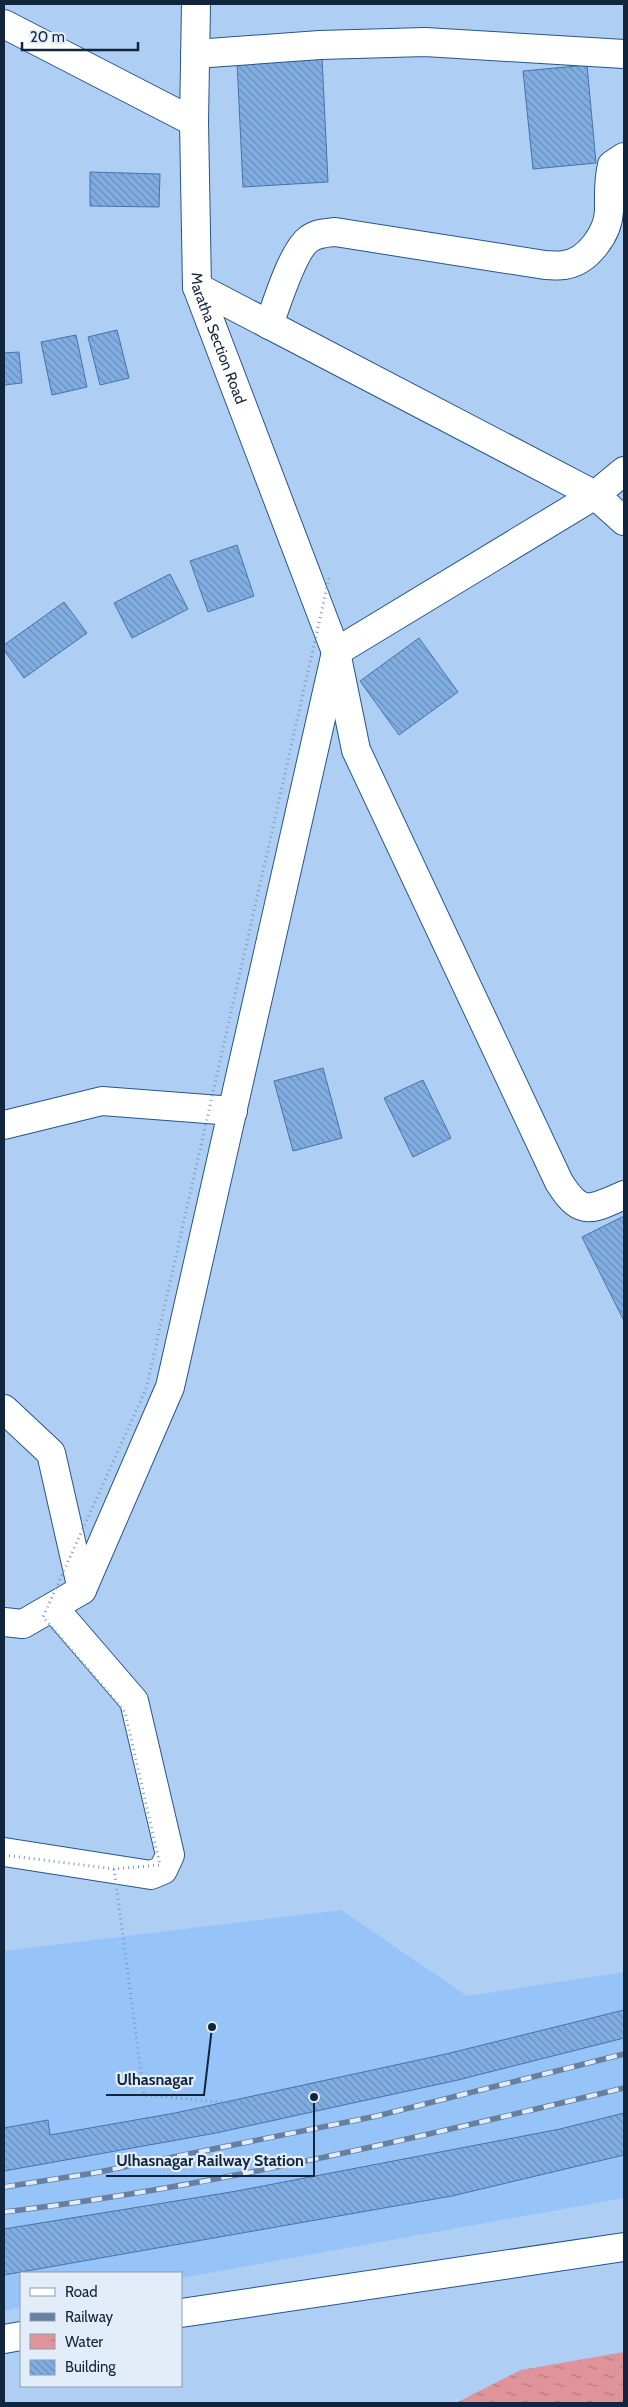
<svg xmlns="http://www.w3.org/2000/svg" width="628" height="2407" viewBox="0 0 628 2407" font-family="Cabin,sans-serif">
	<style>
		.built { fill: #96c3f8 }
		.water { fill: url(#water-ripples) }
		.building { fill: url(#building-back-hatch); stroke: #4575ad }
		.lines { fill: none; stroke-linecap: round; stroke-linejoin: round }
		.minor-casing { stroke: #26568b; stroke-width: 30 }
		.minor { stroke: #fff; stroke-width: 28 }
		.rail-casing { stroke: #67809f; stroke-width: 5.5 }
		.rail { stroke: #e2edf9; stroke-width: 4; stroke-dasharray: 11; stroke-linecap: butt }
		.path-bridge { stroke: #7e9abb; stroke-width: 3; stroke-dasharray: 1 4; stroke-linecap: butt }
		.labels { text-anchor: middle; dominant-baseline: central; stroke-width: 4.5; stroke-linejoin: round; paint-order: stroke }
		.street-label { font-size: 15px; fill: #11253c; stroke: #e2edf9 }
		.leader { fill: none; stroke: #11253c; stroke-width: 2 }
		.callout-dot { fill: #11253c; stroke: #e2edf9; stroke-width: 2 }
		.callout-label { font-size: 16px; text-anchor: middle; font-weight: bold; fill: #11253c; stroke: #e2edf9; stroke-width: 4.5; stroke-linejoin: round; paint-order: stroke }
	</style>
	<defs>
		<pattern id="water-ripples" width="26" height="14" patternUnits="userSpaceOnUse" patternTransform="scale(1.25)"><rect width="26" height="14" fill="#df949b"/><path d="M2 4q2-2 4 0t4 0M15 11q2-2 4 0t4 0" fill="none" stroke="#b37980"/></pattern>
		<pattern id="building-back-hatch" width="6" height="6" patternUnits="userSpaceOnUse" patternTransform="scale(1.25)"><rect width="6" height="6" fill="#81aee2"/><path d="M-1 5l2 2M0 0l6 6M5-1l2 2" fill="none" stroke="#688db8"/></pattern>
	</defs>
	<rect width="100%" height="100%" fill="#afcef3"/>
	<path class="built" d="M341,1910L467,1996L624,1972V2198L181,2278V2273H21V2307L4,2311V1951Z"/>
	<path class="water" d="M624,2352V2403H456L521,2370Z"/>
	<path class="building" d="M322,57L328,182L243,187L237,62Z
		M587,65L596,163L533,169L523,71Z
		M90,172L160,174L159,207L90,206Z
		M117,330L129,378L100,385L88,337Z
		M76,335L87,387L52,395L41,342Z
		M19,352L22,383L4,385V353Z
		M237,545L254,596L208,612L190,561Z
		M170,574L188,609L132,638L114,603Z
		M64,602L87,633L24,678L4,650V645Z
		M419,638L458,692L399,735L360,681Z
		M323,1068L342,1138L293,1151L274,1081Z
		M423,1080L451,1138L413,1157L384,1098Z
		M624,1216V1321L582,1237Z
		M624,2010V2038L458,2080L216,2133L4,2171V2128L48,2120L50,2135L175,2113L446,2054Z
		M624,2113V2155L452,2196L4,2275V2229L237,2191L560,2129Z"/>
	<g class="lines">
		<defs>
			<g id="minor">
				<path id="s1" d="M196,4L194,122L197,287L336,652L356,750L559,1182C581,1217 590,1210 624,1195"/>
				<path d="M4,24L194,122"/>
				<path d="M195,54L320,45L425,42L624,54"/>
				<path d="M197,287L595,495L624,521"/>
				<path d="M269,325C276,305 293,250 309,239C317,233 325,233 335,232L545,265C551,265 558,266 564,265C588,262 608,233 609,211C609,195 608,181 612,165L624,157"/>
				<path d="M4,1125L102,1101L233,1111"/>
				<path d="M4,1409L51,1453L82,1590"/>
				<path d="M4,1622L23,1624L82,1590L170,1387L336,652L595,495L624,471"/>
				<path d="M4,1852L151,1875L163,1870L170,1855L134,1701L53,1607"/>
				<path d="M181,2313L624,2247"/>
				<path d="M4,2339L21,2336"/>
			</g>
		</defs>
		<use href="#minor" class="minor-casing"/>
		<use href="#minor" class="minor"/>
		<defs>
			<path id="rail" d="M4,2187L94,2173L377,2116L624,2054
				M4,2212C213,2187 419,2137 624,2088"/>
		</defs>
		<use href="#rail" class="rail-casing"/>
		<use href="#rail" class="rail"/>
		<path class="path-bridge" d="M4,1855L114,1869L160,1865L125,1712L43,1617L146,1389L330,574
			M114,1869L144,2095L263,2106"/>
	</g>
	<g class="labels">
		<g class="street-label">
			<text stroke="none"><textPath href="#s1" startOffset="338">Maratha Section Road</textPath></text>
		</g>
	</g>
	<path class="leader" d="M212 2027L204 2095H106M314 2097L314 2176H106"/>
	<g class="callout-dot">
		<circle cx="212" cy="2027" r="5"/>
		<circle cx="314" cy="2097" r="5"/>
	</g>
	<g class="callout-label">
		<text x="155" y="2085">Ulhasnagar</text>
		<text x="210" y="2166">Ulhasnagar Railway Station</text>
	</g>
	<rect width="628" height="2407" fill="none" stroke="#11253c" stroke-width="10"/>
	<rect x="20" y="2272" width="162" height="115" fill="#e2edf9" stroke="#8e9dad"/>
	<rect x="30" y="2288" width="25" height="8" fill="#ffffff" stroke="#8e9dad"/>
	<text x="65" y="2297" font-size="15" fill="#11253c">Road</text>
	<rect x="30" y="2313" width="25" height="8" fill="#67809f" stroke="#8e9dad"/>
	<text x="65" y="2322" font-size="15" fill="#11253c">Railway</text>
	<rect x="30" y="2334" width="25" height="15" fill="url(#water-ripples)" stroke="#8e9dad"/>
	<text x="65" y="2347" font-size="15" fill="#11253c">Water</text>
	<rect x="30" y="2360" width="25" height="15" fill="url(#building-back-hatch)" stroke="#8e9dad"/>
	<text x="65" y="2372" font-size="15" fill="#11253c">Building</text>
	<path d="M22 42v8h116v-8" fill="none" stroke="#11253c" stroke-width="2.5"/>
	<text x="30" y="42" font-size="15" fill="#11253c" stroke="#e2edf9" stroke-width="4" paint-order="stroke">20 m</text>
</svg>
